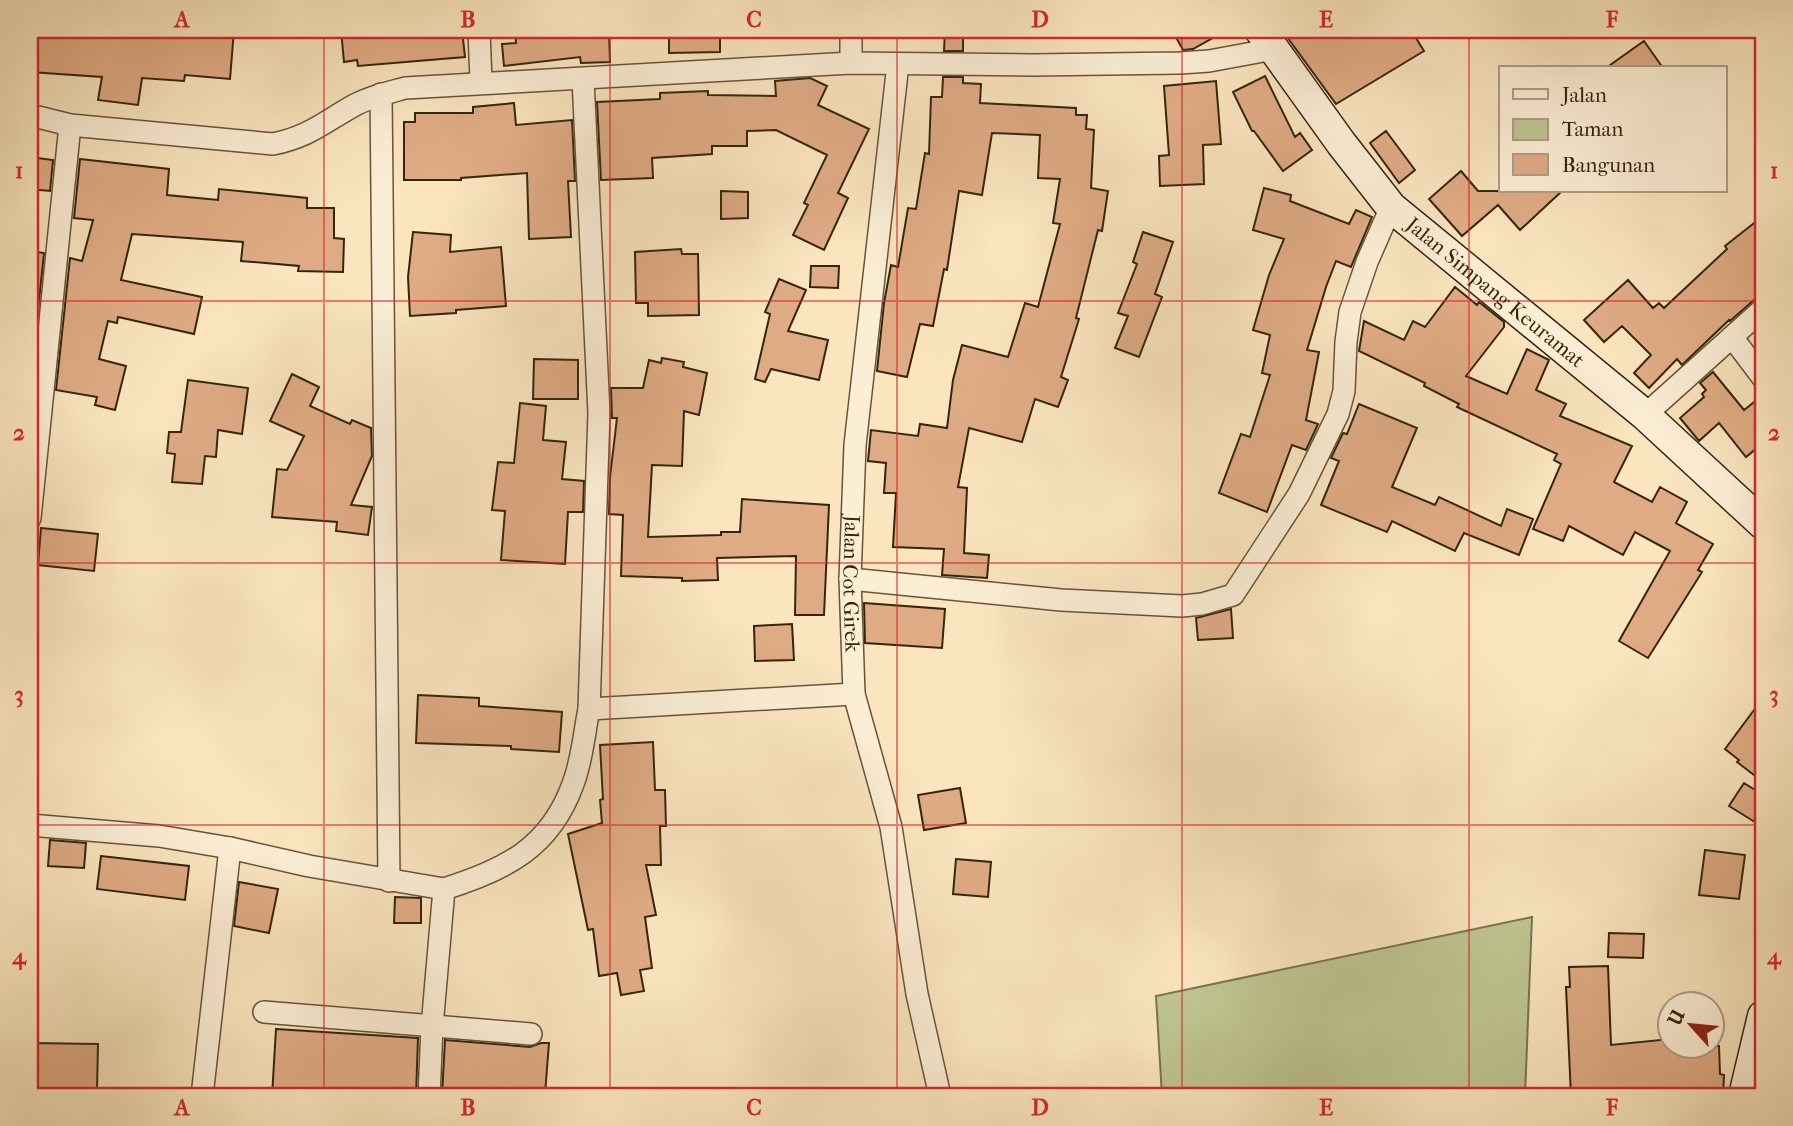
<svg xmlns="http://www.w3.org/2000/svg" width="1793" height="1126" viewBox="0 0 1793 1126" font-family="'IM FELL French Canon',serif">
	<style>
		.green { fill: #bec592; stroke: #7a7550; stroke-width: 2 }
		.building { fill: #dfab84; stroke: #35250f; stroke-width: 2 }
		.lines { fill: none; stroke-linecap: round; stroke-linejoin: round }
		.street-casing { stroke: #66553b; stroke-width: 24 }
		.secondary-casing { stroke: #35250f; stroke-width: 33 }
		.street { stroke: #fceed5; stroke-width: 21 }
		.secondary { stroke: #fceed5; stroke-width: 30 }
		.grid { fill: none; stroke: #d62828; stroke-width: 2; stroke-opacity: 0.55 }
		.labels { text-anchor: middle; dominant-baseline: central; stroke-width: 5; stroke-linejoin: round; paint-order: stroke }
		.street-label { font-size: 21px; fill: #35250f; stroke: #fceed5 }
		.neatline { fill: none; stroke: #d62828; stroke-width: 2.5 }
		.grid-label { font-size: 23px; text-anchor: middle; font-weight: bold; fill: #d62828 }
	</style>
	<rect width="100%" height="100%" fill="#fae5bf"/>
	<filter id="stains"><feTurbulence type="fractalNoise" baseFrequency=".00286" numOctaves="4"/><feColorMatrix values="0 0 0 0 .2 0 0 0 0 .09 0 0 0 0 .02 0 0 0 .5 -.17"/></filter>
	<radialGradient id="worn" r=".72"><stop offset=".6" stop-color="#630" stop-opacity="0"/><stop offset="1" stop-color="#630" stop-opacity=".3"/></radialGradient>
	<path class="green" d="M1532,917L1525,1096H1162L1156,996Z"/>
	<path class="building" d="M30,30H234L230,79L185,75L184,81L142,78L138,105L98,100L102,77L30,72Z
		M341,30H462L465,57L358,66L357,60L344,62Z
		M515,30H609L610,62L581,63L580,57L504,66L502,44L516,43Z
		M669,30H707L720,36V52L669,53Z
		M945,30H963V51H944Z
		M1172,30H1227L1193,49L1183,50Z
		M1282,30H1411L1424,51L1336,104Z
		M1644,41L1663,68H1606Z
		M1265,76L1295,137L1300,133L1312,150L1283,171L1254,131H1252L1233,92Z
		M943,77H963V83L981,84L980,103L1076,108V115H1087L1086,129L1094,130L1091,188L1108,191L1102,231L1098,230L1076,318L1079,319L1061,377L1068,380L1058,407L1035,399L1022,442L969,428L958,487L967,488L964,553L989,555L987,578L942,575L944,549L893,547L896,493H884L886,463L868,461L871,430L918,436L920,424L947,428L953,380L962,345L1008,357L1025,303L1038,307L1060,224L1053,223L1060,179L1038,178L1040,135L992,133L982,195L959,191L947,270L944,269L933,326L920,324L907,377L877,371L884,303L891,265L898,267L908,208L916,209L925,153L929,154L931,97H942Z
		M810,78L827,86L818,105L869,129L838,193L848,198L824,250L793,235L808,205L804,203L827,155L776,130L747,131V146H712V154L652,158L653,178L601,180L597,102L660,99V93L708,91V95L776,96L775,81Z
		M1216,81L1221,144L1203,145L1204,184L1160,186L1159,156L1169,155L1164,86Z
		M514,103L516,125L572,120L575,181H568L571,237L529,239L527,173L461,178V180H404V122H415V113H473V107Z
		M1386,131L1415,170L1399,183L1370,143Z
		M30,157L53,160L50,191L30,189Z
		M80,159L169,169L167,195L218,200L219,189L307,198V208H334V238L344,239L343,272L298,271L299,266L241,261L243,242L132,234L121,280L202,297L194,334L118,317L117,323L108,321L99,359L126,366L115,410L95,405L97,397L56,390L70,258L82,261L93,220L74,218Z
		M1461,171L1478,191H1562L1520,230L1498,205L1462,236L1429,199Z
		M1264,188L1291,195L1290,201L1349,224L1356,210L1372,217L1351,267L1336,261L1326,287L1307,350L1319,352L1306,420L1318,424L1306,450L1292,445L1267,512L1219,493L1241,434L1250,437L1270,375L1262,373L1270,335L1253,330L1269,275L1284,239L1253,230Z
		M721,191L748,192V218L721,219Z
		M1763,216V296L1755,299L1730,321L1729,320L1682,365L1677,359L1649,388L1634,373L1651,355L1622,326L1604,342L1584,320L1628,280L1653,308L1659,303L1664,308L1727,249L1725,246Z
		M413,232L451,235L450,252L501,247L506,306L456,310V313L410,316L408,277Z
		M1143,232L1173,242L1155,294L1162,297L1139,357L1115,348L1128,316L1118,313L1137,264L1133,262Z
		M681,249L682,254H698L699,315L648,316V303H636L635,252Z
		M30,251L44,253L30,386Z
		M811,266H839L838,288L810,287Z
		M779,279L806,290L788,331L828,340L819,380L771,369L765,382L755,379L770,314L765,312Z
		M1455,287L1477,305L1479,302L1504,322V327L1466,376L1507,394L1527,349L1549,360L1536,390L1566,404L1560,416L1632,446L1614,482L1652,502L1660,487L1687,502L1676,523L1713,544L1698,570L1702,572L1648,658L1619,641L1670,551L1635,532L1623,555L1569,526L1563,541L1533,529L1561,464L1554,460L1557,454L1457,407L1459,404L1424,386L1425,383L1359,351L1364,321L1404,340L1413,321L1425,327Z
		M662,358L684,362L683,367L707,373L699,415L684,411L682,466L652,465L648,537L721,535V532H740L742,499L829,505L824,615H795L796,556L717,558L718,580L682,581V578L621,576L623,515L609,514L610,477L617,418H612L611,388H643L649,360L661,363Z
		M534,359L578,360V399H533Z
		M1713,372L1744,410L1763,395V443L1746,457L1719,423L1699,441L1680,418L1704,397L1702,394L1706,390L1700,383Z
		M292,374L319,387L310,406L350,424L352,420L371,428L372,456L351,505L372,507L368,535L336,531L337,522L272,517L277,469L287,470L304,436L270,421Z
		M188,380L248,388L242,434L218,430L216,457L205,456L202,484L172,482L175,454L167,453L169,432H181Z
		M520,403L546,406L543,440L566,442L562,479L584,481L583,512H568L565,564L501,560L505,511L492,510L498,462L514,463Z
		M1359,404L1417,428L1392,487L1435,505L1439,497L1501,526L1507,509L1533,519L1519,555L1464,533L1455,551L1392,521L1387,532L1321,505L1339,461L1331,458L1343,433L1347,434Z
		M41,528L98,534L94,571L38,565Z
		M864,603L945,609L942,648L865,643Z
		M1231,609L1233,638L1198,640L1196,618Z
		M792,624L794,660L755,661L754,626Z
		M418,695L479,698V706L562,712L559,752L511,749V746L416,743Z
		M1763,698V782L1737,762L1739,760L1725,749Z
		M653,742L655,790H665L666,826H660L661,865H646L656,915L645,917L652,968L640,970L644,991L621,995L617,973L599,976L593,929L588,930L568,834L602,823L600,800L603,799L600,745Z
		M1744,783L1763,795V827L1729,806Z
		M960,788L966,823L924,830L918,795Z
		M50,840L86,843L84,868L48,866Z
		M1705,850L1745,855L1739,899L1699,895Z
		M101,856L189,866L185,900L97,889Z
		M956,859L991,862L988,897L953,894Z
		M239,882L278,889L269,933L234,926Z
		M395,897L421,898V923H394Z
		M1609,933L1644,934L1643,958L1608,957Z
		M1608,966L1611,1045L1670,1039V1046H1719L1720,1074L1724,1075L1723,1096H1571L1566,987H1570L1569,967Z
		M276,1029L418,1038L416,1096H272Z
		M445,1040L530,1047L541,1043H549L545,1094L490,1090L489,1094L462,1092V1096H442Z
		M30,1043L98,1044L97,1090L30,1088Z"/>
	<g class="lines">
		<defs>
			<g id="street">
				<path d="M479,30L481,82"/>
				<path d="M851,63V30"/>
				<path id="s1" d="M898,64L855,445L850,579L854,694L891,827L917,994L940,1096"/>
				<path d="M583,79L599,413L589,709L854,694"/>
				<path d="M381,94L389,881"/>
				<path d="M30,115L70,125L273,144C308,137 323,123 353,106C369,97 387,93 405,88L851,63L1033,65L1180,63L1209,61L1274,49"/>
				<path d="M1732,337L1763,378"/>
				<path d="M1645,415L1763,309"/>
				<path d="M30,518L70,125"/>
				<path d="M850,579L1061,600L1182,606L1202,604L1233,595L1299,494L1338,414L1344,391L1346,342L1350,312L1367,262L1391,207"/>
				<path d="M30,825L159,836L230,848L309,866L444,889L432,1027L429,1096"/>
				<path d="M444,889C505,870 550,848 573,784C582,761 584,734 589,709"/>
				<path d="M264,1012L531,1034"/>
				<path d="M202,1096L230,848"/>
			</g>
			<g id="secondary">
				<path id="s2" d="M1260,30L1341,143L1391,207L1645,415L1763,524"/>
				<path d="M1744,1096L1763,1016"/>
			</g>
		</defs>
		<use href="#street" class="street-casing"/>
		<use href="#secondary" class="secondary-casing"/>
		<use href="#street" class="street"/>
		<use href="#secondary" class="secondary"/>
	</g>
	<path class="grid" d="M324,30V1096M610,30V1096M897,30V1096M1182,30V1096M1469,30V1096M30,301H1763M30,563H1763M30,825H1763"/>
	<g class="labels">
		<g class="street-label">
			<text stroke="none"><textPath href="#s2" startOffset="355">Jalan Simpang Keuramat</textPath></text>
			<text stroke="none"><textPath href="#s1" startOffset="522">Jalan Cot Girek</textPath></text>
		</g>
	</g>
	<rect width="1793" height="1126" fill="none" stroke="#fae5bf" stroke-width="77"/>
	<rect x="1499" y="66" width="228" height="126" fill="#fceed5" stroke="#ac9e86" stroke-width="2"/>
	<rect x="1513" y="89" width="35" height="10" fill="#fceed5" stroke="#ac9e86" stroke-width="2"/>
	<text x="1562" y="102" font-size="21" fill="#35250f">Jalan</text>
	<rect x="1513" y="119" width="35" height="21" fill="#bec592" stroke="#ac9e86" stroke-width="2"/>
	<text x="1562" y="136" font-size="21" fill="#35250f">Taman</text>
	<rect x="1513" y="154" width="35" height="21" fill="#dfab84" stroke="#ac9e86" stroke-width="2"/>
	<text x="1562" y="172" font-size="21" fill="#35250f">Bangunan</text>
	<g transform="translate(1691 1025) rotate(297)"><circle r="33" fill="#fceed5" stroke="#ac9e86" stroke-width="2"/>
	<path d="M0-5L12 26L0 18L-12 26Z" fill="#8f2418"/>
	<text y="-10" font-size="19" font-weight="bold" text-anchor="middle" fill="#35250f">U</text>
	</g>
	<rect x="38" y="38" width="1717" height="1050" class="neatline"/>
	<g class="grid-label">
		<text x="182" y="27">A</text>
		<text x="468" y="27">B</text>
		<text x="754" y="27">C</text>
		<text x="1040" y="27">D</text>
		<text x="1326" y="27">E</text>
		<text x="1612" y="27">F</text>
		<text x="19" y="178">1</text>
		<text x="1774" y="178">1</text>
		<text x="19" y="440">2</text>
		<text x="1774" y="440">2</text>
		<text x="19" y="702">3</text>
		<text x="1774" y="702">3</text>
		<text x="19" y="964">4</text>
		<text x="1774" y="964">4</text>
		<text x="182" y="1115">A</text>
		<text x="468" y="1115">B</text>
		<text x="754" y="1115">C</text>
		<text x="1040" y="1115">D</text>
		<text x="1326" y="1115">E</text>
		<text x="1612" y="1115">F</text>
	</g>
	<rect width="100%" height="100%" filter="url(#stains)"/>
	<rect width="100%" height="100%" fill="url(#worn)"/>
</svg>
